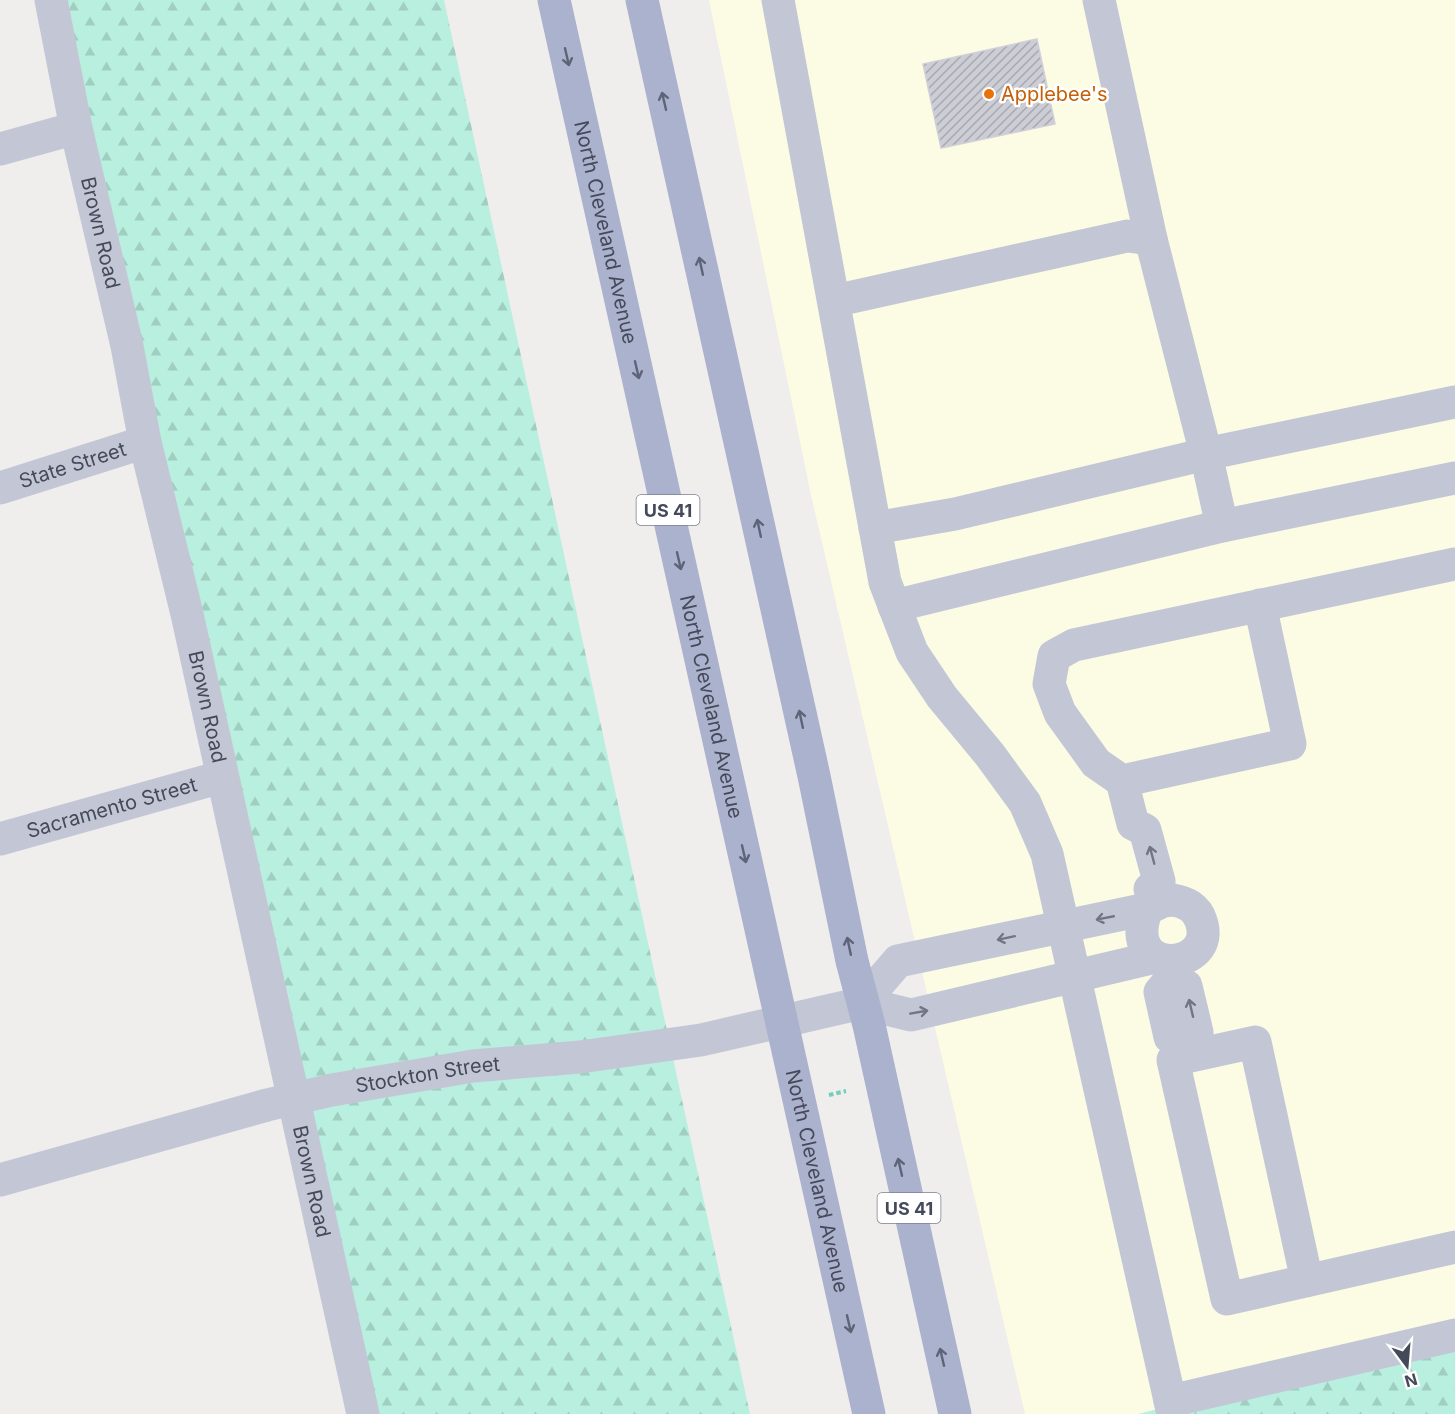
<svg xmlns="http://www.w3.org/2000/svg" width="1455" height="1414" viewBox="0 0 1455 1414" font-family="Inter,sans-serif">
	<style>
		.commercial { fill: #fcfce4 }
		.forest { fill: url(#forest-firs) }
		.building { fill: url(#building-hatch); stroke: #d1d0d9; stroke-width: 1.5 }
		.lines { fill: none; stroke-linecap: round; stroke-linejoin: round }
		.path { stroke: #70cebc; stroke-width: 4; stroke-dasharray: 4.5 3; stroke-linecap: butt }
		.minor { stroke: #c3c7d5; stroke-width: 33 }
		.major { stroke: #abb2cd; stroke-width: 33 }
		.oneway { stroke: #5e6477 }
		.oneway2 { stroke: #717685 }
		.food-dot { fill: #e8710a; stroke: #fff; stroke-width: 2 }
		.labels { text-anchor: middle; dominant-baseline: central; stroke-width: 5; stroke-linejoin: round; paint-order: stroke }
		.shield { fill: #fff; stroke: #7d808c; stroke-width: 1.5 }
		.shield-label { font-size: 18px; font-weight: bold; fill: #454a5a }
		.food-label { font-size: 20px; fill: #c56008; stroke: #fff; text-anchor: start }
		.street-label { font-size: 20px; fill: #454a5a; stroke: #fff }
	</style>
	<defs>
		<pattern id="forest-firs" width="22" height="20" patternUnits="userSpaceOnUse" patternTransform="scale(1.5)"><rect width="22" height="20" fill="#b9efde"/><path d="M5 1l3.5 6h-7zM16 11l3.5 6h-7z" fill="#a0cec1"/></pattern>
		<pattern id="building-hatch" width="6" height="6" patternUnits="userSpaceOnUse" patternTransform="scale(1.5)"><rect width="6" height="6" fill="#cccdd5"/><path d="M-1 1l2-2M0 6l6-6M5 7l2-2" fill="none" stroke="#a7a8b0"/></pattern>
	</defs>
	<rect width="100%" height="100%" fill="#f0eded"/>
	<path class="commercial" d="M709,0H1455V1336L1138,1414H1025L811,495Z"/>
	<path class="forest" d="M42,0H444L750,1414H355Z
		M1455,1336V1414H1138Z"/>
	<path class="building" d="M1037,39L1055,124L941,148L923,64Z"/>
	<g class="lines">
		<path class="path" d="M829,1095L846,1091"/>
		<g class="minor">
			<path id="s1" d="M51,0L76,128L127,346L145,442L187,614L363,1414"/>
			<path d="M778,0L885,582L912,652L942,697L990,755L1025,803L1047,854L1173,1414"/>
			<path d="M1099,0L1151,239L1206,454L1222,526"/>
			<path d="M0,149L76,128"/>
			<path d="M834,301L1127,236L1151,239"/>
			<path id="s2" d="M0,488L145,442"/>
			<path d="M875,528L955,514L1206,454L1455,402"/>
			<path d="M1260,605L1290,744L1122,781L1096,763L1060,713L1049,684L1054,656L1074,645L1455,564"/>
			<path d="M894,606L1222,526L1455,478"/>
			<path d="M1122,781L1133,824L1145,830L1159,881L1150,889"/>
			<path id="s3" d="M0,839L221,777"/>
			<path d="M1173,900C1186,902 1197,908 1201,921C1219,971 1119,980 1147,909L1163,901Z"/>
			<path d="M1170,980L1186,986L1197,1032L1186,1043"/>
			<path d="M1170,980L1160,992L1170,1037L1186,1043"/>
			<path d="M862,1003L898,961L1147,909"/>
			<path id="s4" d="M0,1180L267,1105L332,1090L473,1066L580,1057L701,1040L862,1003L911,1015L1156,957"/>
			<path d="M1307,1281L1255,1042L1173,1060L1227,1299L1455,1247"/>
			<path d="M1170,1401L1455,1335"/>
		</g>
		<g class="major">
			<path id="s5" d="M554,0L869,1414"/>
			<path d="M642,0L814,776L852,961L869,1025L955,1414"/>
		</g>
	</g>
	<defs><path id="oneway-shaft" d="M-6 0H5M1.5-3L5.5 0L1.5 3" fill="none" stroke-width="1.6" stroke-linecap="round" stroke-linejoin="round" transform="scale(1.5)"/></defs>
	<g class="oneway">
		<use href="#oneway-shaft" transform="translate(567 57) rotate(77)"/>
		<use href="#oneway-shaft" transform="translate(664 101) rotate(-103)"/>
		<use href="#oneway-shaft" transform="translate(701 266) rotate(-102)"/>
		<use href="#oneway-shaft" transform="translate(637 370) rotate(77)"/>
		<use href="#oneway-shaft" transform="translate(759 528) rotate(-102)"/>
		<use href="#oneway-shaft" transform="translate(679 561) rotate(77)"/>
		<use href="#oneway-shaft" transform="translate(801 719) rotate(-102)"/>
		<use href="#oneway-shaft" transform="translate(744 854) rotate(77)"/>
		<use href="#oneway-shaft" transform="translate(849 946) rotate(-102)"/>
		<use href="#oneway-shaft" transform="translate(900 1167) rotate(-103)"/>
		<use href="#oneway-shaft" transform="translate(849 1324) rotate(77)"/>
		<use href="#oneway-shaft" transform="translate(942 1357) rotate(-103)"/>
	</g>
	<g class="oneway2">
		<use href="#oneway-shaft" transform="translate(1152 855) rotate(-105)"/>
		<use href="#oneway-shaft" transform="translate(1105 918) rotate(169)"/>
		<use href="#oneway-shaft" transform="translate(1006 938) rotate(168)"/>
		<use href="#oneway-shaft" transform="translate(1191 1008) rotate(-103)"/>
		<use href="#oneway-shaft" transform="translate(919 1012) rotate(-10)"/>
	</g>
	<circle class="food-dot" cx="989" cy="94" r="6"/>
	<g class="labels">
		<g class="shield">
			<rect x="636.5" y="495" width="63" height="30" rx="4.5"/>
			<rect x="877.5" y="1193" width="63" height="30" rx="4.5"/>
		</g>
		<g class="shield-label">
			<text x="668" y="510">US 41</text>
			<text x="909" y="1208">US 41</text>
		</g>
		<g class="food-label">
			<text x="1001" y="94">Applebee's</text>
		</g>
		<g class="street-label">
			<text stroke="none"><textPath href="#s1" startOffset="238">Brown Road</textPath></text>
			<text stroke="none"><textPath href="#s5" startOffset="238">North Cleveland Avenue</textPath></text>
			<text stroke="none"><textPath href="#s2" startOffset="76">State Street</textPath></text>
			<text stroke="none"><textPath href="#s1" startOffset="724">Brown Road</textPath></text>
			<text stroke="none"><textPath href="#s5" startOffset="724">North Cleveland Avenue</textPath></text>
			<text stroke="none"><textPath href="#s3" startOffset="116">Sacramento Street</textPath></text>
			<text stroke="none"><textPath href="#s4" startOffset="441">Stockton Street</textPath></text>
			<text stroke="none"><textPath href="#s1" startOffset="1210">Brown Road</textPath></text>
			<text stroke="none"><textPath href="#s5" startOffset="1210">North Cleveland Avenue</textPath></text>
		</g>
	</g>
	<g transform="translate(1407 1366) rotate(164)" stroke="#ffffff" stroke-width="4.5" paint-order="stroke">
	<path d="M0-4.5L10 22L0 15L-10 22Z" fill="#454a5a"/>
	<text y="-9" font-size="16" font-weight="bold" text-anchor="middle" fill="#454a5a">N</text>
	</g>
</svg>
